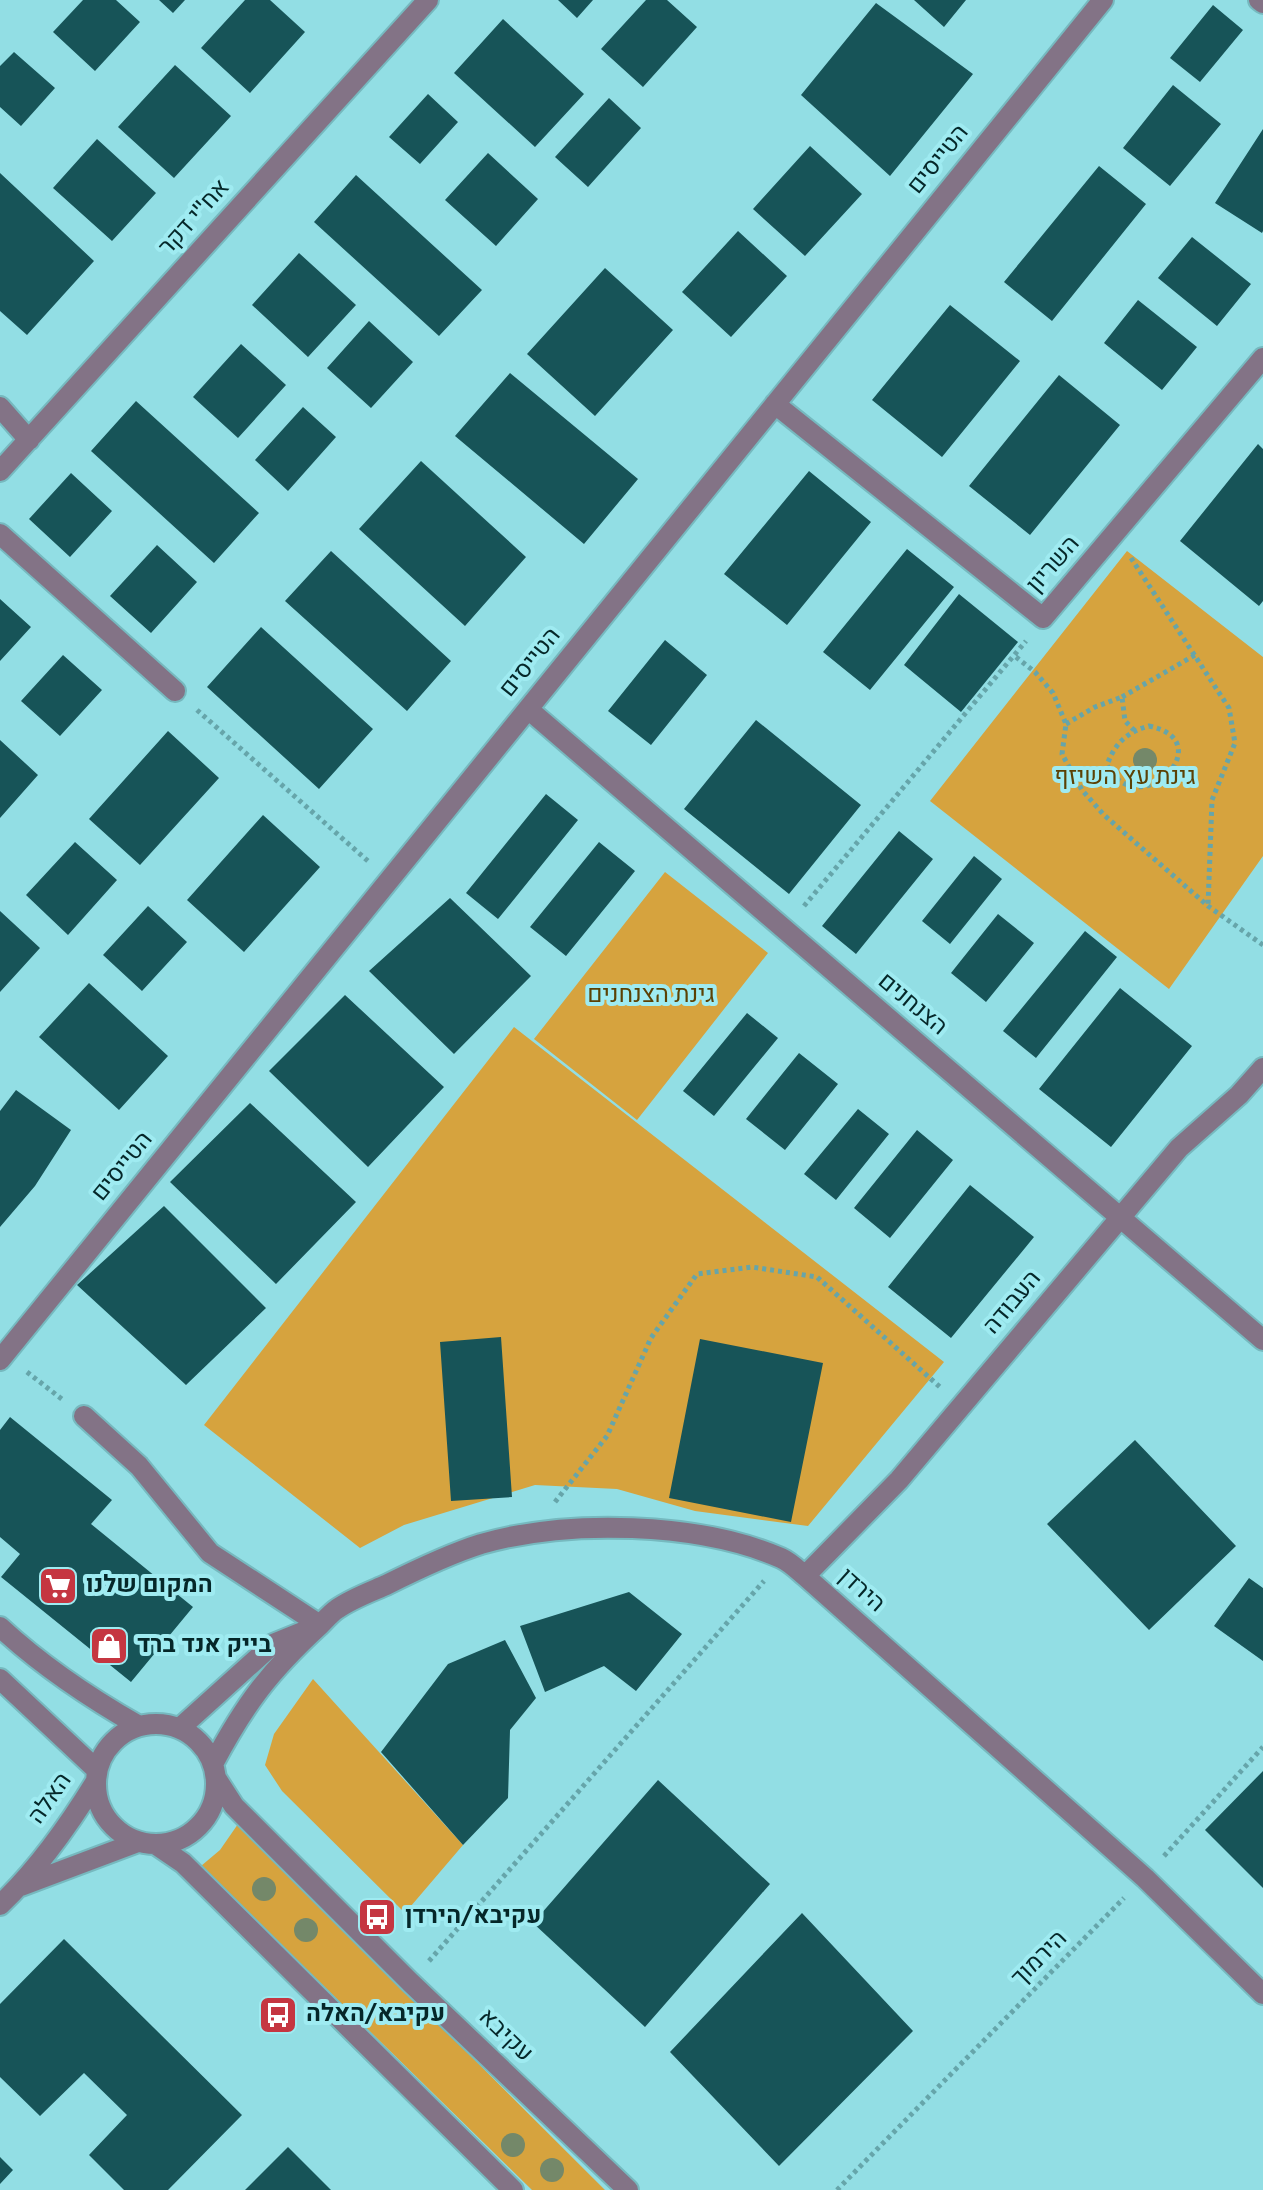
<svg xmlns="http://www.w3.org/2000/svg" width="1263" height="2190" viewBox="0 0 1263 2190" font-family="Overpass,Heebo,sans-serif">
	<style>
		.green { fill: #d6a33e }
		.building { fill: #175458 }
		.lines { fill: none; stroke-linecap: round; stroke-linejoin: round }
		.minor-casing { stroke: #76b9bf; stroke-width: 24 }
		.path { stroke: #66a5aa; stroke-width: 5; stroke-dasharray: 4 4; stroke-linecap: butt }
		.minor { stroke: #837386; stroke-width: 20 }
		.tree { fill: #748869 }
		.labels { text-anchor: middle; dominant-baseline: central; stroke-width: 8; stroke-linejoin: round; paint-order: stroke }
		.street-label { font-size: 24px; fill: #052729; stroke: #9febf1 }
		.park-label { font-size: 24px; fill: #5b4104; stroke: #9febf1 }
		.poi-label { font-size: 24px; font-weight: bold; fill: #052729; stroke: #9febf1; text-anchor: start }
	</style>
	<rect width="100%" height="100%" fill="#92dee4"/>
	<path class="green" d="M1127,551L1263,657V856L1169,989L930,801Z
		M665,872L768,953L637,1120L534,1039Z
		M514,1027L944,1362L808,1526L695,1511L617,1489L535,1485L404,1525L360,1548L204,1425Z
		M313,1679L463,1845L405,1913L282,1791L265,1765L274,1734Z
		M238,1824L605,2190H532L201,1866L220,1850Z"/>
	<path class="building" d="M83,0H116L140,22L95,71L53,32Z
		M159,0H185L173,13Z
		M245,0H270L305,32L250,93L201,48Z
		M558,0H593L577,18Z
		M646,0H667L697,27L643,87L601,49Z
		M914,0H966L944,27Z
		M876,3L973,74L890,176L801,95Z
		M1213,5L1243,30L1200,82L1170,58Z
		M503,19L584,94L535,147L454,73Z
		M14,52L55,88L21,126L0,107V66Z
		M175,65L231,116L174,178L118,127Z
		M1173,85L1221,124L1170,186L1123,148Z
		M428,94L458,122L420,164L389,137Z
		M609,98L641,128L588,187L555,157Z
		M1263,129V231L1262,233L1215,203Z
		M97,139L156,193L112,241L53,188Z
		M810,146L862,194L805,256L753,209Z
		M488,153L538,199L496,246L445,200Z
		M1099,166L1146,204L1052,321L1004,282Z
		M0,173L94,261L27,335L0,311Z
		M356,175L482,290L439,336L314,222Z
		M738,231L787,276L731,337L682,292Z
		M1192,237L1251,284L1217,326L1158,278Z
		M299,253L356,305L308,357L252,305Z
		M605,268L673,330L595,416L527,354Z
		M1138,300L1197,347L1162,390L1104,343Z
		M950,305L1020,361L942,457L872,400Z
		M369,321L413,362L371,408L327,368Z
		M241,344L286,385L238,438L193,397Z
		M510,373L638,479L584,544L455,436Z
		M1059,375L1120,425L1030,535L969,486Z
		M136,401L259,513L214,563L91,451Z
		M303,407L336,437L288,491L255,460Z
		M1258,444L1263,449V601L1259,606L1180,541Z
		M421,461L526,557L465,626L359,529Z
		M809,471L871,522L787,625L724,574Z
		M71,473L112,511L70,557L29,519Z
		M157,545L197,582L151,633L110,596Z
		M907,549L954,587L870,690L823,652Z
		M331,551L451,661L407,711L285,601Z
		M959,594L1018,642L961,712L904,665Z
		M0,599L31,627L0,661Z
		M261,627L373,729L319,789L207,687Z
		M665,640L707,675L651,745L608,711Z
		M63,655L102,690L60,736L21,701Z
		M756,720L861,805L789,894L684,809Z
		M168,731L219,778L140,865L89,819Z
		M0,740L38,775L0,818Z
		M546,794L578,820L498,919L466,893Z
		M263,815L320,867L244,952L187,900Z
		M899,831L933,859L856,954L822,926Z
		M75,842L117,880L68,935L26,895Z
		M599,842L635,871L566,956L530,927Z
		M974,856L1002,879L950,944L922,921Z
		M450,898L531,976L454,1054L369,971Z
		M148,906L187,942L142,991L103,955Z
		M0,911L40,948L0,992Z
		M998,914L1034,943L986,1002L951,973Z
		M1085,931L1117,957L1036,1058L1003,1031Z
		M89,983L168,1056L119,1110L39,1037Z
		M1120,988L1192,1046L1111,1147L1039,1089Z
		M345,995L444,1087L368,1167L269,1071Z
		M747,1013L778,1038L714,1116L683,1091Z
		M799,1053L838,1084L785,1150L746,1119Z
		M16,1090L71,1130L35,1186L0,1227V1111Z
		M250,1103L356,1202L276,1284L170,1182Z
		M858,1109L889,1134L836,1200L804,1174Z
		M917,1130L953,1160L890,1238L854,1208Z
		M970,1185L1034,1237L951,1338L888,1287Z
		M164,1206L266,1308L186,1385L77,1285Z
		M501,1337L512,1497L451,1501L440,1342Z
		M700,1339L823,1363L791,1522L669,1498Z
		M10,1417L112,1500L91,1524L193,1607L131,1682L1,1577L20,1554L0,1537V1430Z
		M1135,1440L1236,1546L1149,1630L1047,1524Z
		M1249,1578L1263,1588V1661L1214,1626Z
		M629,1592L682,1634L636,1691L604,1666L545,1692L520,1626Z
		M505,1640L536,1698L510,1730L508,1798L463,1845L381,1752L448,1664Z
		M1263,1771V1888L1205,1830Z
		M658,1780L770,1884L645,2027L533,1923Z
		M802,1913L913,2031L779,2166L670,2052Z
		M64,1939L242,2115L168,2190H124L89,2155L127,2115L84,2073L40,2116L0,2077V2004Z
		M288,2147L331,2190H245Z
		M0,2157L13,2170L0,2184Z"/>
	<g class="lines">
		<defs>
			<path id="minor" d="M1259,0L1263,3
				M775,404L1043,618L1263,358
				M0,407L29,440
				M0,471L428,0
				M0,534L175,691
				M528,709L1263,1340
				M0,1360L1103,0
				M84,1416L139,1466L210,1553L320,1625
				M805,1576L899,1480L1179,1148L1239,1095L1263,1068
				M0,1627C42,1666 90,1698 139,1726
				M0,1679L97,1770
				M96 1784a60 60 0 1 1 120 0a60 60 0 1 1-120 0Z
				M180,1728L273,1644L305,1631
				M213,1764C245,1704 269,1672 319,1626C325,1620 331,1613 337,1609C351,1599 370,1592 386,1585C416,1570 449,1554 481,1544C568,1519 698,1522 781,1558C790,1562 798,1570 805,1576L1145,1878L1263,1994
				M216,1778L234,1806L410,1982L628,2190
				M158,1846L183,1863L513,2190
				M21,1886L138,1842
				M0,1905C37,1870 69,1825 96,1781"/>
		</defs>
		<use href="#minor" class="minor-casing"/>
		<path class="path" d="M1131,558L1229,708L1235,743L1212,800L1208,906
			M1016,657L1035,672L1053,693L1066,724L1062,754L1082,790L1104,815L1208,906L1263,945
			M1122,697L1195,655
			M197,710L369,862
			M1066,724L1095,707L1122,697L1125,721L1134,730
			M1149,726C1223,741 1138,826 1107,765C1115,743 1127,732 1149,726Z
			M804,906L1026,641
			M27,1372L63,1400
			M555,1502L607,1436L651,1338L697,1274L752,1267L817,1277L941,1388
			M1164,1856L1263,1747
			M429,1961L764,1581
			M837,2190L1124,1898"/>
		<use href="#minor" class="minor"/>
	</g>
	<g class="tree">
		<circle cx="1145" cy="760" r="12"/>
		<circle cx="264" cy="1889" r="12"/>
		<circle cx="306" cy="1930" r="12"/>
		<circle cx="513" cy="2145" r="12"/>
		<circle cx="552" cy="2170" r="12"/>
	</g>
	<defs>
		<symbol id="supermarket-square" viewBox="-11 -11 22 22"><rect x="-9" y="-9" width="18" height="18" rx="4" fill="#c53641" stroke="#9febf1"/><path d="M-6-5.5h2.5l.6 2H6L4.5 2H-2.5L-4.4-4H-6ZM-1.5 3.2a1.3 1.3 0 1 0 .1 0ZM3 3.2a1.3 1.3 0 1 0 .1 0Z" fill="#fff"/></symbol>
		<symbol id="shop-square" viewBox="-11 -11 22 22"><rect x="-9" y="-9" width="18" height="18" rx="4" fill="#c53641" stroke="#9febf1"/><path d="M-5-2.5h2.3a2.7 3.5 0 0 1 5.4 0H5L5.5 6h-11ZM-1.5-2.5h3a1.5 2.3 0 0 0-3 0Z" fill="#fff"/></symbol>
		<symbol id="bus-square" viewBox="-11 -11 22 22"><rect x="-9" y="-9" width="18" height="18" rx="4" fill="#c53641" stroke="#9febf1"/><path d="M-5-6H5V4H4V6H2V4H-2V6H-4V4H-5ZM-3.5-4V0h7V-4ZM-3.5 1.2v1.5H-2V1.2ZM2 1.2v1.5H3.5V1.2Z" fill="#fff"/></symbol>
	</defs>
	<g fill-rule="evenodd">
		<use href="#supermarket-square" x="36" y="1564" width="44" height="44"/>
		<use href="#shop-square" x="87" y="1624" width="44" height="44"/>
		<use href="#bus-square" x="355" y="1895" width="44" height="44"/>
		<use href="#bus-square" x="256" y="1993" width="44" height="44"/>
	</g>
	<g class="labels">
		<g class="street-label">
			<text transform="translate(939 160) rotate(-51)">הטייסים</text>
			<text transform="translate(195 218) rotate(-48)">אח''י דקר</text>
			<text transform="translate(1054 565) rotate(-49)">השריון</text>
			<text transform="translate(531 663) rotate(-51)">הטייסים</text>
			<text transform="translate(912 1005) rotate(40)">הצנחנים</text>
			<text transform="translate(123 1167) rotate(-51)">הטייסים</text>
			<text transform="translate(1013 1303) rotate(-50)">העבודה</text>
			<text transform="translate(861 1591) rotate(42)">הירדן</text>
			<text transform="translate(51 1799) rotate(-55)">האלה</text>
			<text transform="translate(1040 1959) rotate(-45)">הירמוך</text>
			<text transform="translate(505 2036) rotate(44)">עקיבא</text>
		</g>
		<g class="park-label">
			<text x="1125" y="778">גינת עץ השיזף</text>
			<text x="651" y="996">גינת הצנחנים</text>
		</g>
		<g class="poi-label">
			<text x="86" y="1586">המקום שלנו</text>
			<text x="137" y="1646">בייק אנד ברד</text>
			<text x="405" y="1917">עקיבא/הירדן</text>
			<text x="306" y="2015">עקיבא/האלה</text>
		</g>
	</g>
</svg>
